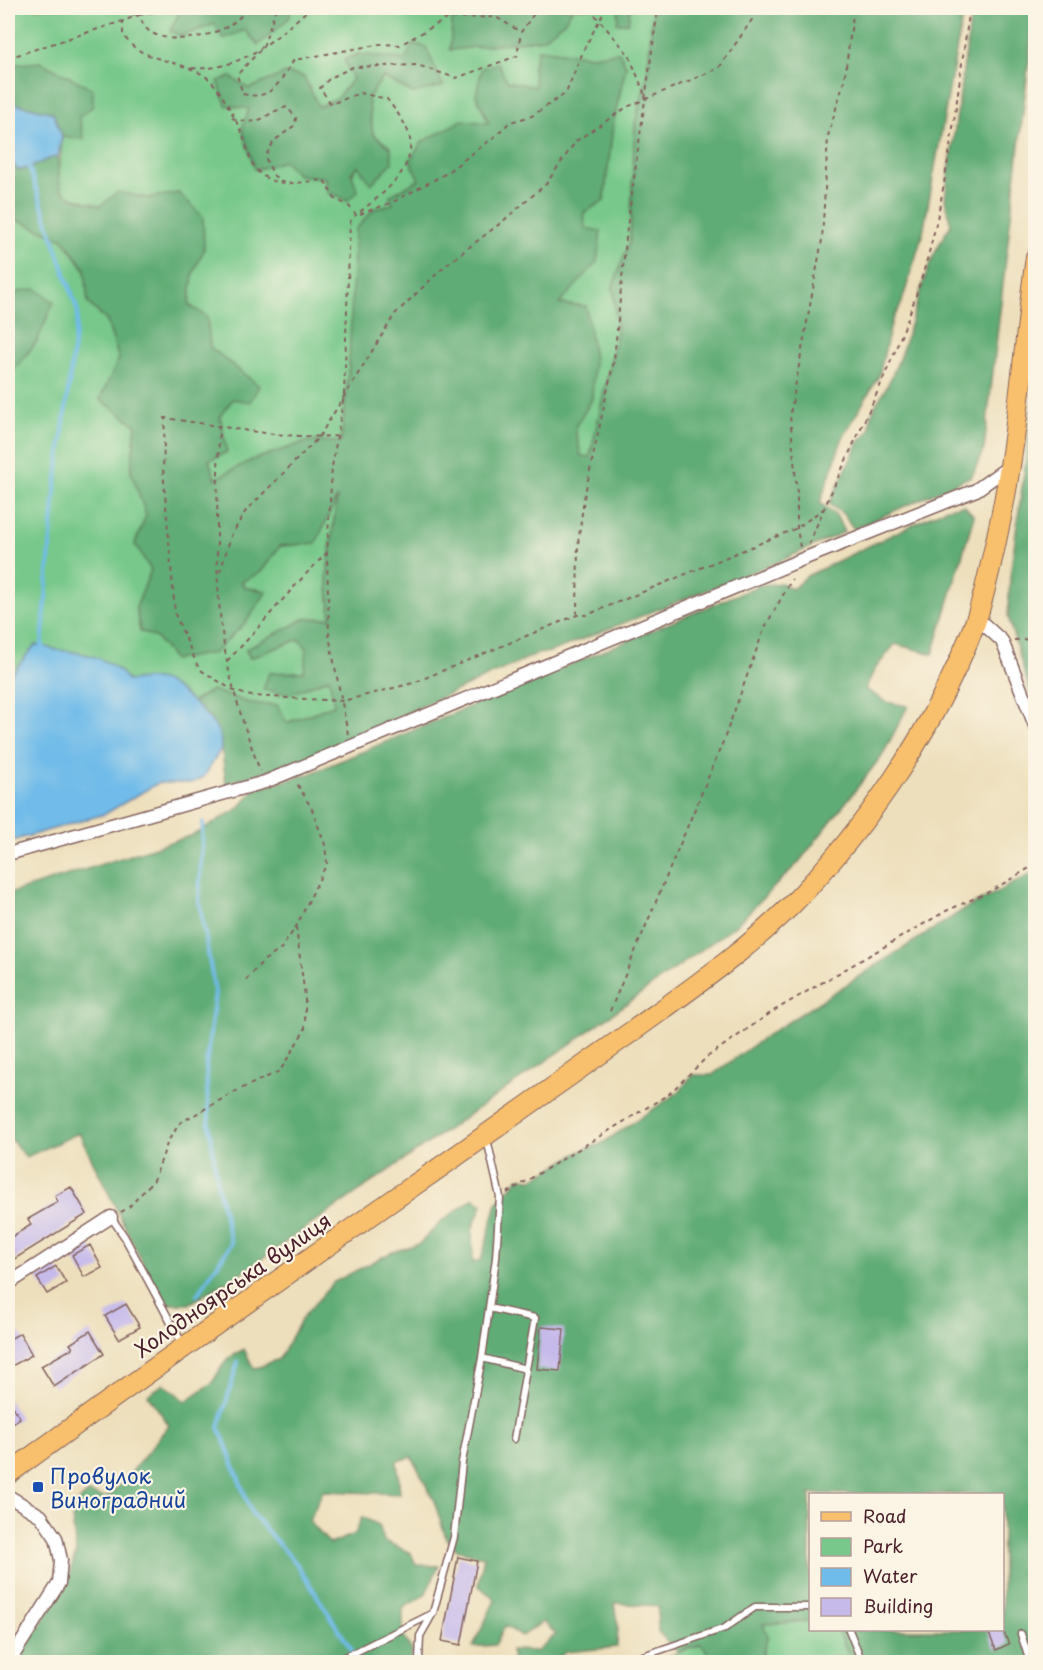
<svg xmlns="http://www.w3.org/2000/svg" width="1043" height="1670" viewBox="0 0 1043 1670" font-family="'Playpen Sans',sans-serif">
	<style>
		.green { fill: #77c88a; stroke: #60745a; stroke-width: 1.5; fill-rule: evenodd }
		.forest { fill: #61ac76; stroke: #566650; stroke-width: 1.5 }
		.water { fill: #6fbbe9; stroke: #5c6d8a; stroke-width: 1.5 }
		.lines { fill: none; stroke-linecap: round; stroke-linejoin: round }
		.stream { stroke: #6fbbe9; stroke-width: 4 }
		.building { fill: #c6baeb }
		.service-casing { stroke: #83625e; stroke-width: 9 }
		.minor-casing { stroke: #83625e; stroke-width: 15 }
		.primary-casing { stroke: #83625e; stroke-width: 22 }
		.path { stroke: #83625e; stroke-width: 2; stroke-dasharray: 4.5 4.5; stroke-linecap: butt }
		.service { stroke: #fff; stroke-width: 6 }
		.minor { stroke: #fff; stroke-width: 12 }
		.primary { stroke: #f8bf6c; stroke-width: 20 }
		.transit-dot { fill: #1a4fb4; stroke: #fcf5e5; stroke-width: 2 }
		.labels { text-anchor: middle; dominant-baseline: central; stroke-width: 4.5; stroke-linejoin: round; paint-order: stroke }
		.street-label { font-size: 21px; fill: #4a1f2b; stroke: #fcf5e5 }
		.transit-label { font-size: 21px; fill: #164399; stroke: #fcf5e5; text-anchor: start }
	</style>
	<rect width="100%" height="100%" fill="#fcf5e5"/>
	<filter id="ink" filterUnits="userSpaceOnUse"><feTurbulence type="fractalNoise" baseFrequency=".0167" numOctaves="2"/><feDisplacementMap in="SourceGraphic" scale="12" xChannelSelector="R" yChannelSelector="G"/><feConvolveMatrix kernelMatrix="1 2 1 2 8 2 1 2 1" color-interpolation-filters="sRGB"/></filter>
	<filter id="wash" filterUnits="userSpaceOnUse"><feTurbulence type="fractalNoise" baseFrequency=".008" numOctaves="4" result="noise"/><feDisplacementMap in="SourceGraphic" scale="24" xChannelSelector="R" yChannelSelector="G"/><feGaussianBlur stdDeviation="1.35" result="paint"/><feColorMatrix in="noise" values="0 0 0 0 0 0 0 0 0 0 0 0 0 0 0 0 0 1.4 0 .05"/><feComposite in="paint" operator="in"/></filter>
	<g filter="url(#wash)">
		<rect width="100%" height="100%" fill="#eddfbc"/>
		<path class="green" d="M8,8H177L179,13L170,31L181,36L215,24L245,30L289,18L291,8H453L451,50L542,39L563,23L573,8H619L618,23H628L630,8H653L647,77L635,124L630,241L613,286L617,333L590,457L581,456L575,428L592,399L586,306L558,304L585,228L584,212L604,201L613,124L626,66L619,52L591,56L538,49L533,67L535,87L507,82L476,95L489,124L419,180L390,196L394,204L349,364L341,443L309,441L252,460L215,479L209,460L227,452L220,416L233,399L259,386L210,347L207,317L189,305L193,274L204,249L178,193L147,198L118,193L100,206L65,195L58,184L62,137L84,139L12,64L8,65ZM358,54L406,60L443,85L413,93L383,77L368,98L373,134L391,148L358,165L339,196L328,193L326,178L299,175L283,161L231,77L249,89L286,73L304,77L318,107L337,98L353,78L344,60Z
			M8,216L63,239L85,269L88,303L107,321L119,359L100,399L136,425L131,472L147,515L135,544L151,570L136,608L140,631L157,638L174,660L259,589L246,588L240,582L261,572L280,546L297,545L337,494L327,576L331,618L304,619L246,650L250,658L299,639L307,649L304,672L270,673L290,694L330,678L334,705L286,723L277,705L249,703L212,690L191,703C168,678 160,678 128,681C111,657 85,653 58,650C50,649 43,645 35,646L8,678V378L37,341L13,302L8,308Z
			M810,1621V1630H838L852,1662H748L763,1655L762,1624Z
			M702,1644L715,1662H651Z"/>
		<path class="forest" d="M177,8H291L289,18L258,45L245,30L223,39L215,24L181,36L170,31L179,13Z
			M453,8H573L563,23L542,39L450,50Z
			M619,8H630L628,23H617Z
			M653,8H964L923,233L901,305L892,320L879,376L843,437L820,503L836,515L844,532L778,562L550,652L537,654L308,758L226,784C222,753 222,719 191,703L212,690L249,703L277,705L287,723L334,705L329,678L290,694L263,690L269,673L304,672L307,649L299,639L250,658L246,649L305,619L331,618L327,576L337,497L316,543L280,546L261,572L241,582L246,588L267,591L247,621L214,653L174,660L157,638L140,631L136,608L151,570L135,544L146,515L131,472L136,425L100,399L119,359L107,321L88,303L85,269L63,239L8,216V159L18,170C34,169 43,158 58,157C58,199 62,194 100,206L118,192L147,198L179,193L203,217L204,249L193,274L189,305L207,317L210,347L259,386L250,402L233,399L220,416L227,452L209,460L215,479L252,460L309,441L341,442L349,364L355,230L374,209L393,204L389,196L419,180L410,160L422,142L462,120L489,123L476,95L482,68L498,63L507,81L535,87L533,67L538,49L591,56L619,52L626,66L613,124L604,201L584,212L585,228L601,231L597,262L559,304L586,306L594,359L592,399L575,428L581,456L590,457L617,333L613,286L630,241L635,124L647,77Z
			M972,8H1035L984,449L972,476L854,529L843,514L829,504L859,442L870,430C869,409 879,402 888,384C914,333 918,271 951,225L945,199Z
			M413,44L426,47L443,86L413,93L383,77L368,98L373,134L391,148L392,163L371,184L358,166L351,173L358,191L347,201L339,196L327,193L326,178L299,175L284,161L255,170L242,128L249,109L226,105L218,81L231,77L249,89L286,73L304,77L319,107L337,98L353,79L344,60L358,54L405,60Z
			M40,62L93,89V106L79,117L84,139L62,137L53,113L8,102V65Z
			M36,289L54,302L37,341L8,378V308L17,292Z
			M1035,390V709L1008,617L1010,577Z
			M964,505L974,516L933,654L895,644L875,669L865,689L886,702L908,706L883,754L854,792L799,862L736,925L572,1043L244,1271L189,1304H163L79,1133L26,1157L8,1136V894L193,835L238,809L255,789L309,774L760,585L782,583L792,589L807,576L947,508Z
			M1035,872V1662H852L838,1630H1002V1494H810V1621L763,1624L768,1636L762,1656L748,1662H715L701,1644L678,1652L658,1632V1606L614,1603L618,1625L617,1647L566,1652L553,1662H513L511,1650L538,1651L556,1634L543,1622L522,1636L505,1626L495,1645L473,1647L495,1600L478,1585L484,1557L457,1550L446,1538L434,1501L412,1457L397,1461L400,1494L323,1491L309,1521L330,1544L355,1534L362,1517L379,1525L384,1541L411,1553L416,1565L439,1566L425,1595L403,1608V1635L412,1651L411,1662H17L67,1582L76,1552L71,1508L88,1493L106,1498L127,1478L169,1425L148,1395L164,1384L186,1401L212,1383L226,1360L244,1349L254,1369L279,1359L303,1317L334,1282L390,1253L419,1244L442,1221L474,1198L482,1205L472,1230L473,1263L481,1260L497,1203L519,1178L533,1179L583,1150L601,1144L680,1091L692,1075H712L766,1036L963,910Z"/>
		<path class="water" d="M8,102L53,113L62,137L58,157C43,158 34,169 18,170L8,159Z
			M35,645C43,645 50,649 58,650C85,653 111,657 128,681C136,680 147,678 156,679C172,680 210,716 218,731C221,736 221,744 221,749L204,777L192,783H158L105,814L8,842V678Z"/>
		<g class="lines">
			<path class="stream" d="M29,167L78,312L54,501L42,645L45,649
				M197,1295L231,1244L218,1187L209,1122L206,1066L215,993L199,900L203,823
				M238,1362L219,1427L252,1514L296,1563L352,1650
				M356,1656L359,1662"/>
		</g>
		<g id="blocks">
			<path class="building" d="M71,1187L87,1214L8,1263V1239L31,1225L28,1219L58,1202L55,1196Z
				M90,1245L102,1268L84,1277L72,1255Z
				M56,1266L66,1283L47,1294L37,1278Z
				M126,1304L140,1327L119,1339L105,1316Z
				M541,1327L564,1329L560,1371L537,1369Z
				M90,1331L104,1354L54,1387L41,1366L73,1348L70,1344Z
				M20,1333L32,1355L8,1368V1340Z
				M8,1399L20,1418L8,1426Z
				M458,1557L477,1561L461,1645L442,1641Z
				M987,1629H1002L1009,1644L996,1650Z"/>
		</g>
	</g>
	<g filter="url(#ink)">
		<use href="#blocks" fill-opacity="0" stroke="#83625e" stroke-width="1.5"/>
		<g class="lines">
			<defs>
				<path id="service" d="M111,1217L124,1236L183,1345
					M489,1308L535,1318L514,1439
					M482,1358L526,1369
					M849,1630L862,1662
					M1021,1634L1030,1662
					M335,1662L432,1614
					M419,1662L420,1636L433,1613L454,1537L462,1462L482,1358L496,1258L500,1197L487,1139
					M625,1662L725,1628L755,1607H810"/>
				<path id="minor" d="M977,618L1002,641L1036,728
					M8,854L265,782L803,559L976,490L1010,466
					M8,1284L111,1217
					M8,1496L41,1516L56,1538L61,1560L59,1583L9,1662"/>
				<path id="primary" d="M8,1474C142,1376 277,1281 413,1186C487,1135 560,1082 634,1030C692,988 755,945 804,892C876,814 937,722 975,623C984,597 990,568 996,541C1017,448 1023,352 1036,257"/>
			</defs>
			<use href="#service" class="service-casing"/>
			<use href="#minor" class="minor-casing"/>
			<use href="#primary" class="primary-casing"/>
			<path class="path" d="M127,8V13L139,15L174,8
				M246,8C234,35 172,48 149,31C144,27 141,20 139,15L123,21V34C139,64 185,58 210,80C221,90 239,125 244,139C249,153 250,166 262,175C279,189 304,181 324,180L335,199L348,205L356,215C379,196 414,174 410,139C408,125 395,110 387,99L360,93L331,104L320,88L330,78L353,67L417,65L456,78L517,56L521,32L538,8
				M276,8L263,47L237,75L243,94C273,101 279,82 294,60L381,44L400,45L448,18
				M457,8L448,18L496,17L521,32
				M589,8L629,55L645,95
				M8,58L123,21
				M192,68C241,72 276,38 310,8
				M232,118C265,128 260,114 287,107L296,118L295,125L274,141L265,157L274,176L284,183
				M360,214L393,202L445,174L493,138L510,122L532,116L566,93L584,49L606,8
				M219,425C218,500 212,590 227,662C235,699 247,735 260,771
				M337,436C278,439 223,426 165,418L163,469L175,614L199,669L234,691L251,696L343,701L413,683L577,615H587L797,528L823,509
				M809,544C844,458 889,378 918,289C947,204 956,97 970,8
				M800,547L797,528V493L790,415L822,240L828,136L844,81L854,8
				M220,572L231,536L245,512L319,437L395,314L446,265L502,222L546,184L576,141L627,107L719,68L760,8
				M577,615L578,544L584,498L614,360L627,228L658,8
				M1014,640L1036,639
				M227,661C262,626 291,587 327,553
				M348,734L329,636L327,553L332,467L344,395L350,222L355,216
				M246,980L263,961L280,950L296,927L327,863L325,845L312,809L296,782
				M610,1011L723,742L764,629L792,579
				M507,1193L669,1094L707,1057L775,1010L946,911L991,891L1036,864
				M121,1212L128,1208L154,1180L168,1141L180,1123L238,1090L280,1071L292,1051L305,1029V997L296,927"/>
			<use href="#service" class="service"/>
			<use href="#minor" class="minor"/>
			<use href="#primary" class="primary"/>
		</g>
	</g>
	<rect class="transit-dot" x="32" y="1481" width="12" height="12" rx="3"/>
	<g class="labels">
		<g class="street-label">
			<text transform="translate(232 1284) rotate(-35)">Холодноярська вулиця</text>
		</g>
		<g class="transit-label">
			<text x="50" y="1475">Провулок<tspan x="50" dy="24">Виноградний</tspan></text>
		</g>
	</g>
	<rect width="1043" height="1670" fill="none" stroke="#fcf5e5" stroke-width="30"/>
	<rect x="809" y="1493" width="195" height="138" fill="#fcf5e5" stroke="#b59f9b" stroke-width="1.5"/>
	<rect x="821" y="1512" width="30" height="9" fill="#f8bf6c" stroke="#b59f9b" stroke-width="1.5"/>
	<text x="863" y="1523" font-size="18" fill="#4a1f2b">Road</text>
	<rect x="821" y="1538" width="30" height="18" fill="#77c88a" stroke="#b59f9b" stroke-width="1.5"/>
	<text x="863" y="1553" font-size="18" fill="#4a1f2b">Park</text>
	<rect x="821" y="1568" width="30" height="18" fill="#6fbbe9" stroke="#b59f9b" stroke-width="1.5"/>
	<text x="863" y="1583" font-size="18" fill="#4a1f2b">Water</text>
	<rect x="821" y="1598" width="30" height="18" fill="#c6baeb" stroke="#b59f9b" stroke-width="1.5"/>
	<text x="863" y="1613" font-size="18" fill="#4a1f2b">Building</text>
</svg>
